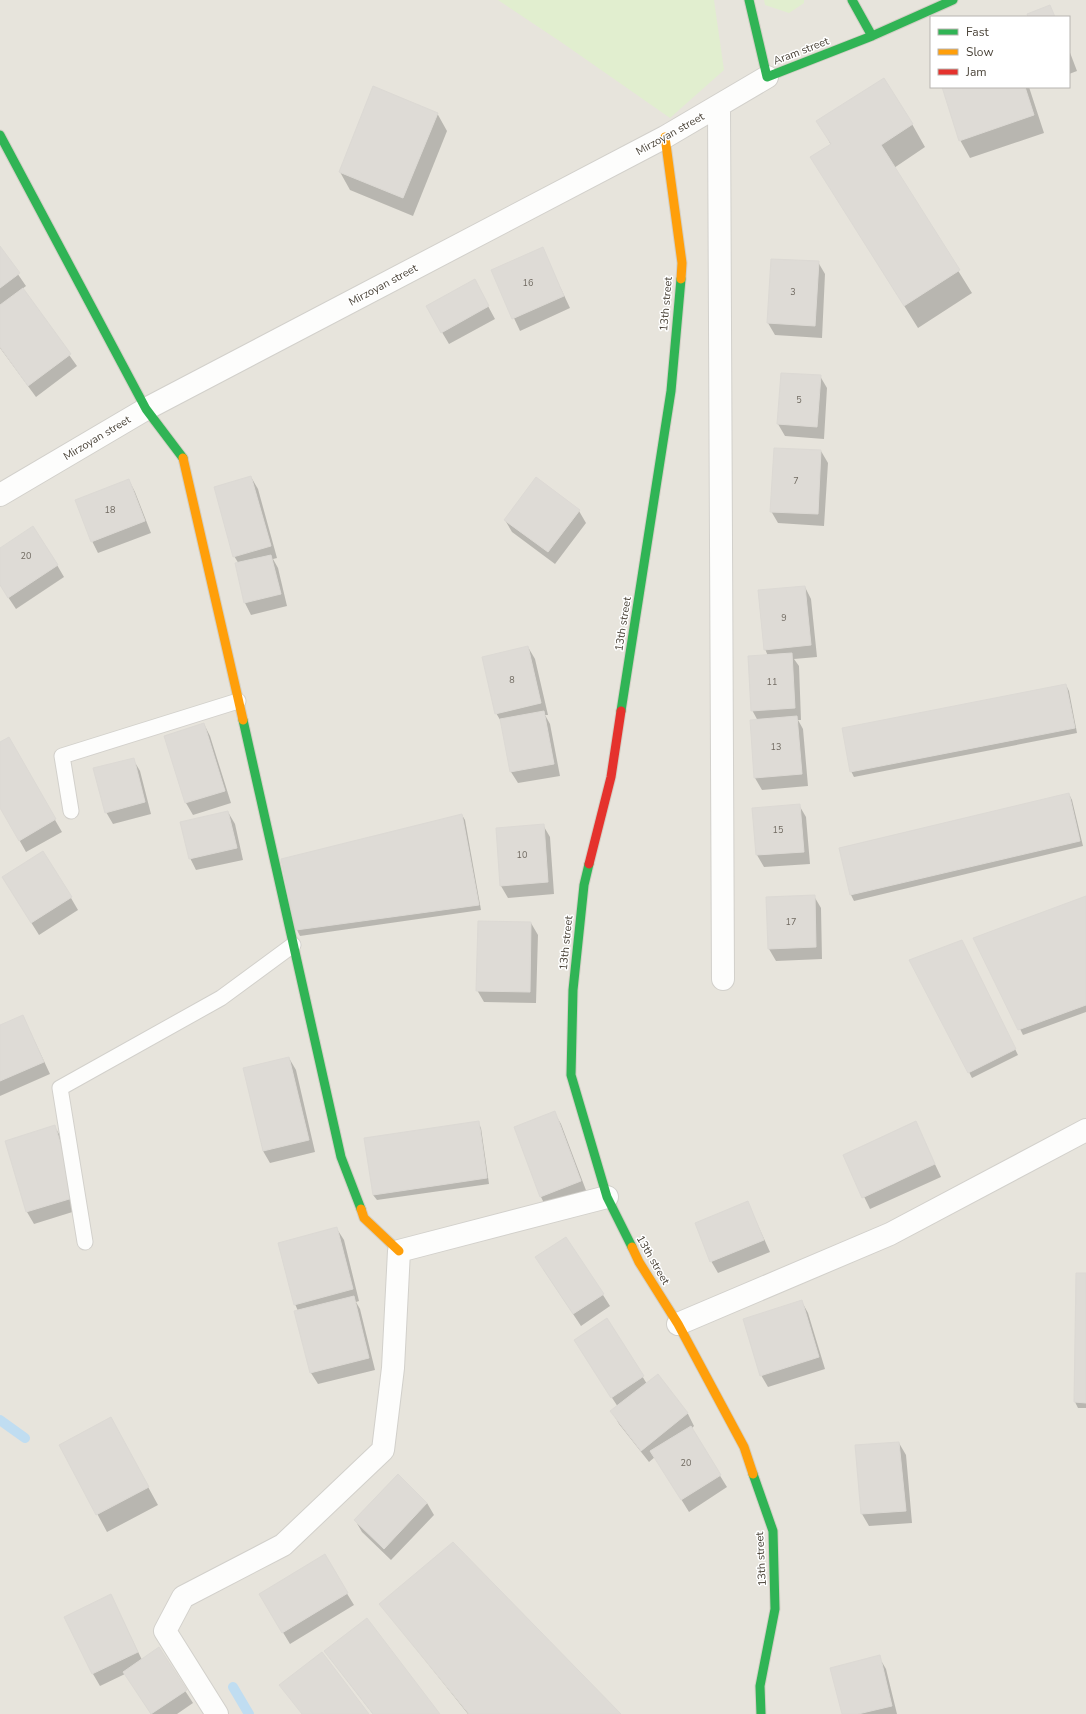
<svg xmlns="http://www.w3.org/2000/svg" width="1086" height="1714" viewBox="0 0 1086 1714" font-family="'Nunito Sans',sans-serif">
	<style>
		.residential { fill: #e7e4dc; fill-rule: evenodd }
		.green { fill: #e1eecf }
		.shadow { fill: #0003 }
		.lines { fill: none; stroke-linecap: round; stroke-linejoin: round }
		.stream { stroke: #c0ddf1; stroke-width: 10 }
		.building { fill: #dedbd6; stroke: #dcd9d4 }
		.lane-casing { stroke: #d2d0cb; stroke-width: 17 }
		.street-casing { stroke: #d2d0cb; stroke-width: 24 }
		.fast-casing { stroke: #d3cfc5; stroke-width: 11 }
		.slow-casing { stroke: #d3cfc5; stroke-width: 11 }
		.jam-casing { stroke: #d3cfc5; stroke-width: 11 }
		.lane { stroke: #fdfdfc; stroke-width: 15 }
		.street { stroke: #fdfdfc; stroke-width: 22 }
		.fast { stroke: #30b455; stroke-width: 9 }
		.slow { stroke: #ff9f0a; stroke-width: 9 }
		.jam { stroke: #e5322d; stroke-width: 9 }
		.labels { text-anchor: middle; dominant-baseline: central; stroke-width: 3; stroke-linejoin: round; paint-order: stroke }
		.number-label { font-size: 9px; fill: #706a61 }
		.street-label { font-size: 11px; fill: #4b4439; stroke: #fff }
	</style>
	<rect width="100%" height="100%" fill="#f4f2ee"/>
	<path class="residential" d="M0,0H1086V1714H0ZM931,17H1069V87H931Z"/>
	<path class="green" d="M498,0H714L724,70L670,118L561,42Z
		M764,0H804V3L789,13L765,5Z"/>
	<path class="shadow" d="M1069,50L1077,71L1069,74Z
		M943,87H1029L1044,133L970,158L960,140Z
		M437,113L447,131L413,216L350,190L340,172Z
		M818,121L912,124L925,147L894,168L972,293L918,328L811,157L831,145Z
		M0,248L26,286L22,289L77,366L36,397L0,348Z
		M542,248L570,308L520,331L492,271Z
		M818,262L825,274L822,338L775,335L768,323Z
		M481,293L495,319L449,344L427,307Z
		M820,376L827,388L824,439L785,436L778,424Z
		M821,451L828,463L824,526L778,523L771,511Z
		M251,477L258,489L277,558L273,559L278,568L287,606L251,615L245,603L239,564L234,556Z
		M129,480L135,492L151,533L98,553L92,541Z
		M579,511L586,523L555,564L512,532L505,520Z
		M0,549L57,565L64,577L16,609L0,585Z
		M805,587L811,599L817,657L794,659L799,666L801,720H798L803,729L808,786L762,790L755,778L751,721H758L752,710L768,656L765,649Z
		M528,647L535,659L548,715H545L550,724L560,776L518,783L511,772L502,723L496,713Z
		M1066,685L1069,691L1077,733L854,777L851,771Z
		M204,724L210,736L231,803L193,815L186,803L165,736Z
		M8,739L62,832L26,852L0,806V743Z
		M133,759L140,771L151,814L113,824L106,812Z
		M1069,794L1072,800L1083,846L854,901L851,895L840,848Z
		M799,805L806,817L810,864L764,867L757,855Z
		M228,812L235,824L243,860L196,870L190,858Z
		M462,815L465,820L481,910L300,936L297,930Z
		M543,825L550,837L554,894L508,898L501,886Z
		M3,878L71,898L78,910L39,935Z
		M814,896L821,908L822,959L776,961L769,949Z
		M1086,897V1012L1023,1035L975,938Z
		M531,923L538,935L536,1003L484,1002L477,990Z
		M965,947L1018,1055L972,1078L969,1072Z
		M23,1016L50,1074L0,1096V1026Z
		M289,1058L296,1070L315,1152L270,1163L263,1151L244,1069Z
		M554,1112L561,1124L587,1193L547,1209L541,1197Z
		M478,1122L481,1128L489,1184L377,1200L373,1195Z
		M915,1122L941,1177L870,1209L844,1155Z
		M55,1127L62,1139L82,1209L34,1224L27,1212L6,1141Z
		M748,1203L770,1252L718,1273L711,1261Z
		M337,1229L344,1240L359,1301L356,1302L360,1309L375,1370L318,1384L311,1373L298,1311L295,1304Z
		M543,1269L603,1295L610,1306L581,1326Z
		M1077,1274H1086V1408H1078L1075,1402Z
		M802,1302L808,1313L825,1369L768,1387L761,1375Z
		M607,1319L647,1384L658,1376L688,1414L694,1426L691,1429L727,1487L689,1512L655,1457L649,1462L619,1424L612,1412L618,1407L582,1352Z
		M120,1436L158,1505L107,1532L60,1445Z
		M899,1443L906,1455L912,1523L869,1526L862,1514L856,1446Z
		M398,1475L427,1503L434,1515L391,1560L362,1532L355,1520Z
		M324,1556L354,1605L290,1644L267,1606Z
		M380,1604L620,1714H468Z
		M117,1608L142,1660L158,1649L193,1703L177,1714H151L125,1674L100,1686L93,1674L66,1617Z
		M329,1657L439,1714H373Z
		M879,1657L886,1669L897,1714H843Z"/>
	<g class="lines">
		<path class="stream" d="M0,1420L25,1438
			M233,1687L249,1714"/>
	</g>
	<path class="building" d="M1050,5L1055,17H1028L1027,14Z
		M884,78L913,124L881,145L960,270L904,306L810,157L831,144L816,121Z
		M373,86L438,113L403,198L339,172Z
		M942,87H1025L1034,115L959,141Z
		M0,246L20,273L0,288Z
		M543,247L564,296L512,319L491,270Z
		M771,259L819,261L815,326L767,323Z
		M475,279L489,306L441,333L426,306Z
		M23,288L71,354L28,386L0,347V305Z
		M781,373L821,375L817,427L777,424Z
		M774,448L821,450L818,514L770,512Z
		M251,476L271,546L233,557L214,487Z
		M536,477L580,510L548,552L504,520Z
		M129,479L145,521L91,542L75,500Z
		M33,526L58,565L8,598L0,585V548Z
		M271,555L281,594L244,603L235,563Z
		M805,586L811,645L764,650L758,590Z
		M528,646L541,703L495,714L482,657Z
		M792,653L795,708L751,711L748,656Z
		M1066,684L1075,728L850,772L842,728Z
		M544,711L554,764L510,772L500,719Z
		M797,716L802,774L754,778L750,720Z
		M204,723L225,791L185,803L164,736Z
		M9,737L56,819L19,841L0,808V742Z
		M134,758L145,802L105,813L93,768Z
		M1069,793L1080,841L850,895L839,848Z
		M800,804L804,852L756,855L752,808Z
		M228,811L237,848L189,859L180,822Z
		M462,814L479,905L296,930L281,859Z
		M544,824L548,882L500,886L496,828Z
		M43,851L72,897L31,923L2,877Z
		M815,895L816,947L768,949L766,897Z
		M1086,896V1005L1018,1030L973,938Z
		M478,921L531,922L530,992L476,991Z
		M962,940L1016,1049L968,1073L909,960Z
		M23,1015L44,1062L0,1081V1025Z
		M289,1057L309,1140L263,1151L243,1068Z
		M555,1111L581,1181L540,1197L514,1127Z
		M479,1121L487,1178L373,1195L364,1138Z
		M916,1121L935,1164L862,1198L843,1155Z
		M55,1125L76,1197L26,1212L5,1141Z
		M748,1201L764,1240L710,1262L695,1223Z
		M337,1227L353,1289L294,1305L278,1243Z
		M566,1237L604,1294L573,1314L535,1257Z
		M1076,1273H1086V1403L1074,1402Z
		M354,1296L369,1358L310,1373L294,1311Z
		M802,1300L819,1357L760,1376L743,1319Z
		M607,1318L644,1376L611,1398L574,1340Z
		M658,1374L688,1413L641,1451L610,1411Z
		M111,1417L149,1487L96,1515L59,1445Z
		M691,1426L721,1475L681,1500L650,1451Z
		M899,1442L906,1511L861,1514L855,1445Z
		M398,1474L427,1503L384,1549L354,1520Z
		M453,1542L621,1714H469L379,1604Z
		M325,1554L348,1593L282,1633L259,1594Z
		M111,1594L138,1652L92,1674L64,1617Z
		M367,1618L440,1714H373L324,1651Z
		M159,1647L187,1690L151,1714L123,1672Z
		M322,1652L369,1714H302L279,1685Z
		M880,1655L892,1706L858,1714H842L830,1668Z"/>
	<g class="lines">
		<defs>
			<path id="lane" d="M71,811L62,756L238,701
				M85,1242L60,1088L221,998L293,945"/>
			<path id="street" d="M719,107L723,979
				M0,495L146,409L665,137L767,77
				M678,1324L890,1234L1086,1130
				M217,1714L165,1631L183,1597L283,1545L383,1450L393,1368L399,1251L607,1197"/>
			<path id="fast" d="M749,0L767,77L872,36L953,0
				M852,0L872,36
				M0,135L146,409L183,458
				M621,711L671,391L681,279
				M243,720L341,1157L361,1209
				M589,864L584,885L573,990L571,1075L607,1197L632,1247
				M753,1474L773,1531L775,1609L760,1686L761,1714"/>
			<path id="slow" d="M665,137L682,263L681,279
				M183,458L243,720
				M361,1209L364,1218L399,1251
				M632,1247L639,1262L678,1324L744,1447L753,1474"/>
			<path id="jam" d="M589,864L611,777L621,711"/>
		</defs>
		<use href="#lane" class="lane-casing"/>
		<use href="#street" class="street-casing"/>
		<use href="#fast" class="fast-casing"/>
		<use href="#slow" class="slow-casing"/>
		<use href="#jam" class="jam-casing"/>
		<use href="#lane" class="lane"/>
		<use href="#street" class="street"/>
		<use href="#fast" class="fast"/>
		<use href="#slow" class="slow"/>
		<use href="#jam" class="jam"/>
	</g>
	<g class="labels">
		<g class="number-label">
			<text x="528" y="283">16</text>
			<text x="793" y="292">3</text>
			<text x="799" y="400">5</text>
			<text x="796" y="481">7</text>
			<text x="110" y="510">18</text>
			<text x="26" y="556">20</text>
			<text x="784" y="618">9</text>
			<text x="512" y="680">8</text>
			<text x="772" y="682">11</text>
			<text x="776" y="747">13</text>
			<text x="778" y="830">15</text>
			<text x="522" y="855">10</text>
			<text x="791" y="922">17</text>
			<text x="686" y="1463">20</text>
		</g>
		<g class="street-label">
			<text transform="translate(801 51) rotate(-21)">Aram street</text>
			<text transform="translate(670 134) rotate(-29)">Mirzoyan street</text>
			<text transform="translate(383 285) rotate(-28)">Mirzoyan street</text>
			<text transform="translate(666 304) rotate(-85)">13th street</text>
			<text transform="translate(97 438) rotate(-31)">Mirzoyan street</text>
			<text transform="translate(623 624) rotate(-81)">13th street</text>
			<text transform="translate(566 943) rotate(-84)">13th street</text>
			<text transform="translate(653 1260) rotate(60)">13th street</text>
			<text transform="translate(761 1559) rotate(-93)">13th street</text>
		</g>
	</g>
	<rect x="930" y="16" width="140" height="72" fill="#ffffff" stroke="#b7b4b0"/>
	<rect x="938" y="29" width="20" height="6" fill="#30b455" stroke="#b7b4b0"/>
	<text x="966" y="36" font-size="12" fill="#4b4439">Fast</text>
	<rect x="938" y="49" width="20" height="6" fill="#ff9f0a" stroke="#b7b4b0"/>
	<text x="966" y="56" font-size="12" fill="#4b4439">Slow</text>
	<rect x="938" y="69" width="20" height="6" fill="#e5322d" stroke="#b7b4b0"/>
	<text x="966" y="76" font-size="12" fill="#4b4439">Jam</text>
</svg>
